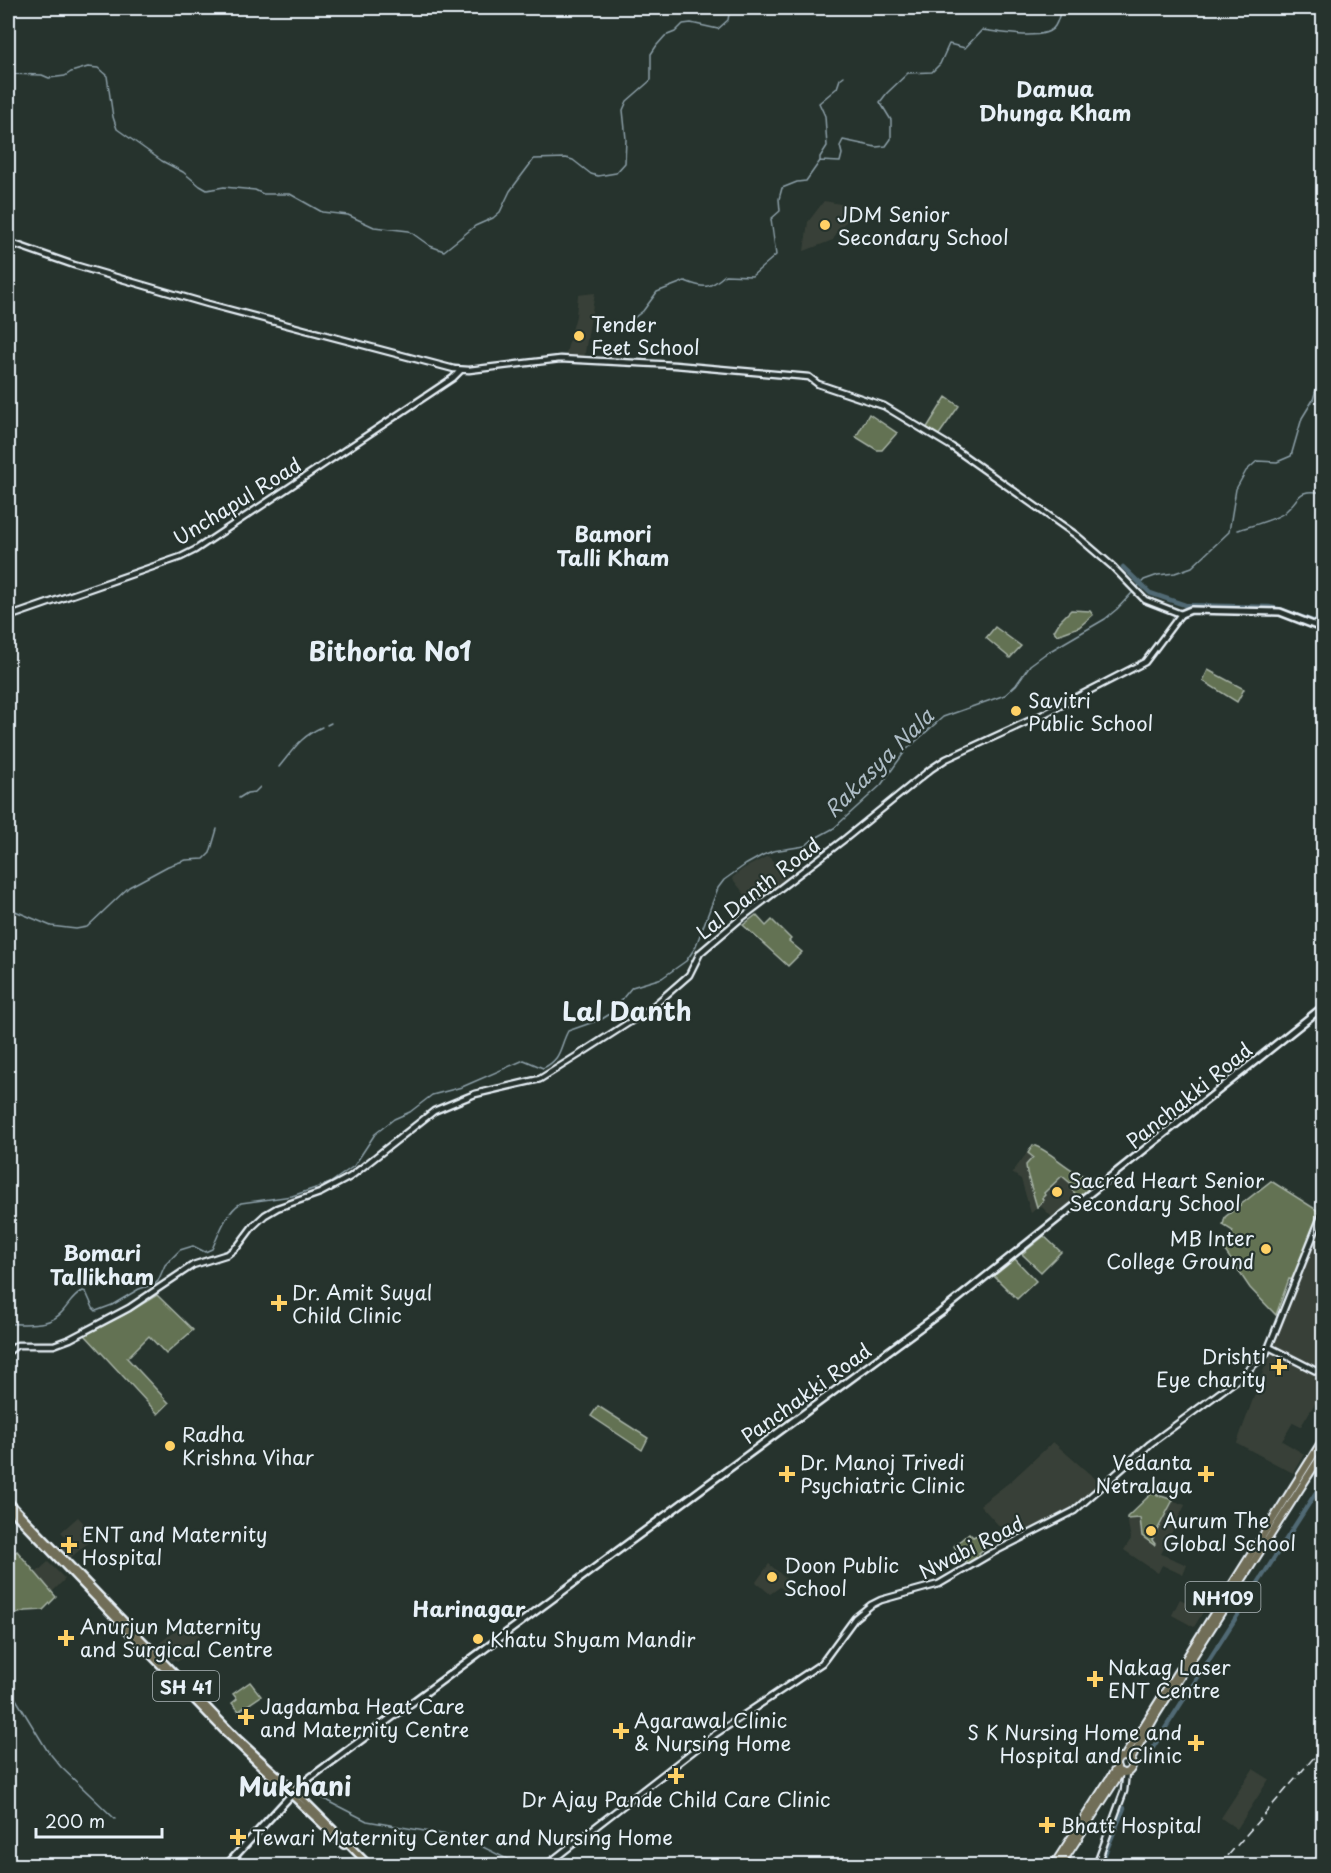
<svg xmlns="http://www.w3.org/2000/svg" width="1331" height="1873" viewBox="0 0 1331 1873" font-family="'Playpen Sans',sans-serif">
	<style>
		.built { fill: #394138 }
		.green { fill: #637253; stroke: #a6b2a6; stroke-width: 1.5 }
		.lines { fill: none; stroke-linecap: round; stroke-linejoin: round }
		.stream { stroke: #8da0a9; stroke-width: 1.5 }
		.canal { stroke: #516a75; stroke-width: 4.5 }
		.tertiary-casing { stroke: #e8f1f8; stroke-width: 9 }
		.secondary-casing { stroke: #e8f1f8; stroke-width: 10 }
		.primary-casing { stroke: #e8f1f8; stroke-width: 10 }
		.trunk-casing { stroke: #e8f1f8; stroke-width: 10 }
		.tertiary { stroke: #26332d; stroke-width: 4.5 }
		.secondary { stroke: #26332d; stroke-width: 5 }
		.primary { stroke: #716e59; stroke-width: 5 }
		.trunk { stroke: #716e59; stroke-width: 6 }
		.rail { stroke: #e8f1f8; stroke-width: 1.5; stroke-dasharray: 9 4.5; stroke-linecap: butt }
		.poi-dot { fill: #ffd166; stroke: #26332d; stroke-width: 2 }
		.labels { text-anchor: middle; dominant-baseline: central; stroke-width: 4.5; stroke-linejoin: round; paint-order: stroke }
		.shield { fill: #26332d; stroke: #aeb8bb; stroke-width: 1.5 }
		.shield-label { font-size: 18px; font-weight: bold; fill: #e8f1f8 }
		.poi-label { font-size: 20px; fill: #e8f1f8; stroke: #26332d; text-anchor: start }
		.street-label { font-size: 20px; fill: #e8f1f8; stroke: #26332d }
		.neighbourhood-label { font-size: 21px; font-weight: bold; fill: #e8f1f8; stroke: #26332d }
		.water-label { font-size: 21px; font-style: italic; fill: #acbbc4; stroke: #26332d }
		.district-label { font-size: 26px; font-weight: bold; fill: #e8f1f8; stroke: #26332d }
	</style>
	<rect width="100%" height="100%" fill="#26332d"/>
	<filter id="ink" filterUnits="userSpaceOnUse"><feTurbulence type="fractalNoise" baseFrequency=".0167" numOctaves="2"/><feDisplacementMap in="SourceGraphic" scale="12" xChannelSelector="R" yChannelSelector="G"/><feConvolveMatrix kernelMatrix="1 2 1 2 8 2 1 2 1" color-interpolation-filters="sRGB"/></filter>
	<g filter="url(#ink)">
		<path class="built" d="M824,201L851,206L847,221L839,228L833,240L804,251L808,222Z
			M595,293L584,358L565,357L576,316L578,295Z
			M768,856L788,877L753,905L732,878L743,869Z
			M1033,1145L1052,1155L1059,1163L1085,1177L1102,1178V1181L1054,1219L1040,1205L1031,1213L1021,1179L1012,1173Z
			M1323,1218V1374L1280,1351L1276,1346L1275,1340Z
			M1273,1352L1323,1379V1394L1319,1400H1317L1301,1426L1293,1422L1282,1441L1304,1454L1293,1473L1237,1443L1264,1369Z
			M1053,1442L1100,1483L1080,1502L1064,1513L1012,1540L980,1505L1011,1481Z
			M1152,1493L1185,1505L1161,1554L1187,1565L1183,1575L1162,1565L1158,1573L1124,1550L1131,1539L1127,1517Z
			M78,1517L86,1526L79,1533L88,1543L68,1560L59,1550L69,1540L61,1532Z
			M48,1562L65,1579L52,1592L36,1573Z
			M769,1564L792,1584L786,1592L780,1587L770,1594L756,1582Z
			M1180,1599L1203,1612L1194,1627L1172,1615Z
			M188,1621L200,1636L186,1649L189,1653L177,1662L175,1659L172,1661L157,1645Z
			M1253,1769L1269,1779L1237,1829L1221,1818Z"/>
		<path class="green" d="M946,397L959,406L938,436L926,429Z
			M869,414L897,433L882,450H877L856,437Z
			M1071,610L1090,611L1093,615L1079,627L1057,635L1054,631L1060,621Z
			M995,627L1021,646L1010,658L986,638Z
			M1208,670L1244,689L1237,702L1203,681Z
			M756,915L766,926L772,920L791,939L789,941L802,952L788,966L743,925Z
			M1033,1145C1056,1153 1070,1176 1095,1178L1089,1182L1093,1186L1079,1198L1072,1190L1075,1187L1062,1176L1044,1193L1045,1195L1042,1198L1044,1200L1037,1207L1027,1173L1026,1165L1033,1157L1028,1153Z
			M1271,1181L1320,1212L1293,1280L1289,1279L1276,1315L1250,1288L1225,1251L1233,1231L1223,1225L1225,1217Z
			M1044,1236L1061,1252L1041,1272L1022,1254Z
			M1015,1259L1036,1281L1017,1299L994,1276Z
			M157,1295L193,1330L166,1354L149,1336L127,1358L169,1403L158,1414L85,1335L124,1315Z
			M598,1406L648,1438L642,1450L591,1416Z
			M1152,1493L1173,1500L1152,1540L1155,1544L1154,1545L1142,1536L1140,1518L1127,1519V1517Z
			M969,1533L973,1537L977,1535L986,1547L979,1553L981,1556L967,1563L954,1546Z
			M17,1551L56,1597L43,1610L26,1611L8,1616V1558Z
			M250,1682L261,1696L239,1711L232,1703L237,1699L233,1694Z"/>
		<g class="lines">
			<path class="stream" d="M8,74L42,75L49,78L65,76L71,72L88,67L98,68L107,76L113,117L117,129L162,161L183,172L200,186L207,190L224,187L255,190L263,194H290L322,212L348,215L374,227L409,231L430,246L444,251L475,226L493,218L500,212L510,191L534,159L566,158L573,160L591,174L598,176L616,173L625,163L626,139L623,110L627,101L651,80V54L657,45L665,36L675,32L683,24L691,23L718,29L728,20L730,8
				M820,161V157L827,146L825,116L819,103L837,88L840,79L844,76
				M602,325L630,321L643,311L657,292L685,281C705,289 709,289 725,275L752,276L776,255L771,219L780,211L779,199L782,188L797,182L806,181L820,161L840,162L842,154L840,146L843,140L876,147L886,146L891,139V120L880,102L887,93L908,73L932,72L940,64L949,44L965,48L982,30C999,32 1045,42 1055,26C1058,21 1060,13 1061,8
				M1238,530C1247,527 1277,519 1284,513C1301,499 1295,488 1324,493
				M327,725L331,723
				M279,767C294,749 300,737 322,727
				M239,798L247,793L255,792L260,787
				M8,908L51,926L76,929L87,927L129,887L168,866L186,860L204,859L210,853L217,829
				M8,1324C27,1323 49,1328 63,1311C70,1303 73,1296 83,1291L86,1292L93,1308L96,1311L112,1305L139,1289L155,1284L158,1281L165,1265L180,1250L193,1246L205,1252L212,1249C219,1234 226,1212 241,1203L292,1196L330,1183L354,1166L375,1134L394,1119L410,1112L432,1095L462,1087L524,1060L543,1068C562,1059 559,1048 568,1031L602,1019L610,1014L632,987L662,978L686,961L695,948L718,888L724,880L745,865L763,855L773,851L805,846L812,840L834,828L881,785L906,750L943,717L1005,695L1016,685L1030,665L1045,654L1105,619L1117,609L1144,580L1158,575L1175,573L1192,567L1229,532L1236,489L1246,471L1257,461L1277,462L1291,456L1302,418L1313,400L1319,379L1324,374
				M8,1686L47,1750L61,1767L115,1819
				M303,1788L367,1821L465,1838L521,1866"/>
			<path class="canal" d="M1123,567L1150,593L1185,605L1269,607L1283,610L1324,625
				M1143,1763L1324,1480
				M1100,1866L1124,1808"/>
			<defs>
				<path id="tertiary" d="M8,242L74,265L208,304L454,369L469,370L560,359L675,365L809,377L818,384L884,406L952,447L1076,535L1112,566L1145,600L1181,614L1145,662L1046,713L946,759L931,769L846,838L740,919L700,953L689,975L650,1009L580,1054L540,1079L475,1094L434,1111L350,1177L320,1193L277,1208L265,1215L253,1226L238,1246L228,1254L193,1265L129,1308L70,1339L54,1345H17L8,1352
					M8,617L181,557L195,550L453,378L461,370
					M1269,1347L1324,1375
					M545,1866L714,1735L822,1663L855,1618L871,1605L881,1600L939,1584L992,1553L1074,1511L1150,1444L1234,1382L1266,1354L1324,1209
					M1096,1866L1124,1791L1126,1772"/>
				<path id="secondary" d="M1181,614L1191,610L1280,612L1324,629
					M226,1866L292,1794L311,1777L940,1313L1324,1006"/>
				<path id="primary" d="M8,1501L236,1737L295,1791L370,1866
					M8,1507L226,1733L344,1845"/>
				<path id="trunk" d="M1124,1757L1324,1438
					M1116 1765a8 8 0 1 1 16 0a8 8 0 1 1-16 0Z
					M1130,1761L1156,1715L1324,1451
					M1053,1866L1117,1767
					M1060,1866L1121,1772"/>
			</defs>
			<use href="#tertiary" class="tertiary-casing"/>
			<use href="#secondary" class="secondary-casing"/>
			<use href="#primary" class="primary-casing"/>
			<use href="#trunk" class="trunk-casing"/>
			<use href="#tertiary" class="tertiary"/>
			<use href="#secondary" class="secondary"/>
			<use href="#primary" class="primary"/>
			<use href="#trunk" class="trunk"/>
			<path class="rail" d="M1219,1866L1324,1746"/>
		</g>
	</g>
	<g class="poi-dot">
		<circle cx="825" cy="225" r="6"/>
		<circle cx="579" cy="336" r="6"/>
		<circle cx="1016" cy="711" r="6"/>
		<circle cx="1057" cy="1192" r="6"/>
		<circle cx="1266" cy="1249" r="6"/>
		<path d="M276 1294h6v6h6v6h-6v6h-6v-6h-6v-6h6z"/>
		<path d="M1276 1358h6v6h6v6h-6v6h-6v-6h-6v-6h6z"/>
		<circle cx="170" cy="1446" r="6"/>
		<path d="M784 1465h6v6h6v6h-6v6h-6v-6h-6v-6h6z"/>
		<path d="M1203 1465h6v6h6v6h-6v6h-6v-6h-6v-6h6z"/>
		<circle cx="1151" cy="1531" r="6"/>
		<path d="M66 1536h6v6h6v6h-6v6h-6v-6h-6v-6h6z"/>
		<circle cx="772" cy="1577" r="6"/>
		<path d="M63 1629h6v6h6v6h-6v6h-6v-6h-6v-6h6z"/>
		<circle cx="478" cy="1639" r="6"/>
		<path d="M1092 1670h6v6h6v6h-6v6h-6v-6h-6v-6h6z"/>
		<path d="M243 1708h6v6h6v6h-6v6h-6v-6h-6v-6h6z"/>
		<path d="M618 1722h6v6h6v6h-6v6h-6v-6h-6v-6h6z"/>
		<path d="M1193 1734h6v6h6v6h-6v6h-6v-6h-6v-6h6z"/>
		<path d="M673 1767h6v6h6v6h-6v6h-6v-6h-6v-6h6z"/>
		<path d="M1044 1816h6v6h6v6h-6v6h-6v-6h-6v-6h6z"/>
		<path d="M235 1828h6v6h6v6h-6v6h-6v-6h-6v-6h6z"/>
	</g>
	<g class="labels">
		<g class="shield">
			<rect x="1185.5" y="1582" width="75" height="30" rx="4.5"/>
			<rect x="153" y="1671" width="66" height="30" rx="4.5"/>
		</g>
		<g class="shield-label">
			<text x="1223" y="1597">NH109</text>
			<text x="186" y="1686">SH 41</text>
		</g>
		<g class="poi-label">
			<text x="837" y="214">JDM Senior<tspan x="837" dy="23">Secondary School</tspan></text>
			<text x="591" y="324">Tender<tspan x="591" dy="23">Feet School</tspan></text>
			<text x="1028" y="700">Savitri<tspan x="1028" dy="23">Public School</tspan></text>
			<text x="1069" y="1180">Sacred Heart Senior<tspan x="1069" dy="23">Secondary School</tspan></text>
			<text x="1254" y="1238" text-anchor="end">MB Inter<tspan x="1254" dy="23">College Ground</tspan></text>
			<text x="292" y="1292">Dr. Amit Suyal<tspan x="292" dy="23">Child Clinic</tspan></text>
			<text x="1266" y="1356" text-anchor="end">Drishti<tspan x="1266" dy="23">Eye charity</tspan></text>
			<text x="182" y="1434">Radha<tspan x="182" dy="23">Krishna Vihar</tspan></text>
			<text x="800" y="1462">Dr. Manoj Trivedi<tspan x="800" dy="23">Psychiatric Clinic</tspan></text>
			<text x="1192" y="1462" text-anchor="end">Vedanta<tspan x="1192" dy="23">Netralaya</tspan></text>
			<text x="1163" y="1520">Aurum The<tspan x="1163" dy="23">Global School</tspan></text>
			<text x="82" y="1534">ENT and Maternity<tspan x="82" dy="23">Hospital</tspan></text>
			<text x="784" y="1565">Doon Public<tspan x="784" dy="23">School</tspan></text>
			<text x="80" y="1626">Anurjun Maternity<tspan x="80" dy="23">and Surgical Centre</tspan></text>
			<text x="490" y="1639">Khatu Shyam Mandir</text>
			<text x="1108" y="1667">Nakag Laser<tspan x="1108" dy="23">ENT Centre</tspan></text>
			<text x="260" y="1706">Jagdamba Heat Care<tspan x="260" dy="23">and Maternity Centre</tspan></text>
			<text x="634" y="1720">Agarawal Clinic<tspan x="634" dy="23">&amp; Nursing Home</tspan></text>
			<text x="1182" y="1732" text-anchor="end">S K Nursing Home and<tspan x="1182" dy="23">Hospital and Clinic</tspan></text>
			<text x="676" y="1799" text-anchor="middle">Dr Ajay Pande Child Care Clinic</text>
			<text x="1060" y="1825">Bhatt Hospital</text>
			<text x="252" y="1837">Tewari Maternity Center and Nursing Home</text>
		</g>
		<g class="street-label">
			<text transform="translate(237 501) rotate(-32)">Unchapul Road</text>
			<text transform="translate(758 888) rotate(-38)">Lal Danth Road</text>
			<text transform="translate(1189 1095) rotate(-39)">Panchakki Road</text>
			<text transform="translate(806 1393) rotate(-36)">Panchakki Road</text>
			<text transform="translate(971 1547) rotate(-27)">Nwabi Road</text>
		</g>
		<g class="neighbourhood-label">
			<text x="1055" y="88">Damua<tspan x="1055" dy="24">Dhunga Kham</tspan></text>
			<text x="613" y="533">Bamori<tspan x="613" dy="24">Talli Kham</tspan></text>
			<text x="102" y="1252">Bomari<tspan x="102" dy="24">Tallikham</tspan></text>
			<text x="469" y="1608">Harinagar</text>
		</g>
		<g class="water-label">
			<text transform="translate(878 762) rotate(-45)">Rakasya Nala</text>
		</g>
		<g class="district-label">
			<text x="390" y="650">Bithoria No1</text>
			<text x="627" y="1010">Lal Danth</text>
			<text x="295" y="1785">Mukhani</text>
		</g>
	</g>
	<rect width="1331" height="1873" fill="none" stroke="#26332d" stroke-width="30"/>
	<rect x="15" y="15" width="1301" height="1843" fill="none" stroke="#e8f1f8" stroke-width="2" filter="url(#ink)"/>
	<path d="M36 1828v9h126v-9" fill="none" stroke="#e8f1f8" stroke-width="3"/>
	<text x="45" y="1828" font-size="18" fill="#e8f1f8" stroke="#26332d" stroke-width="4.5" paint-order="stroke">200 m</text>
</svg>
